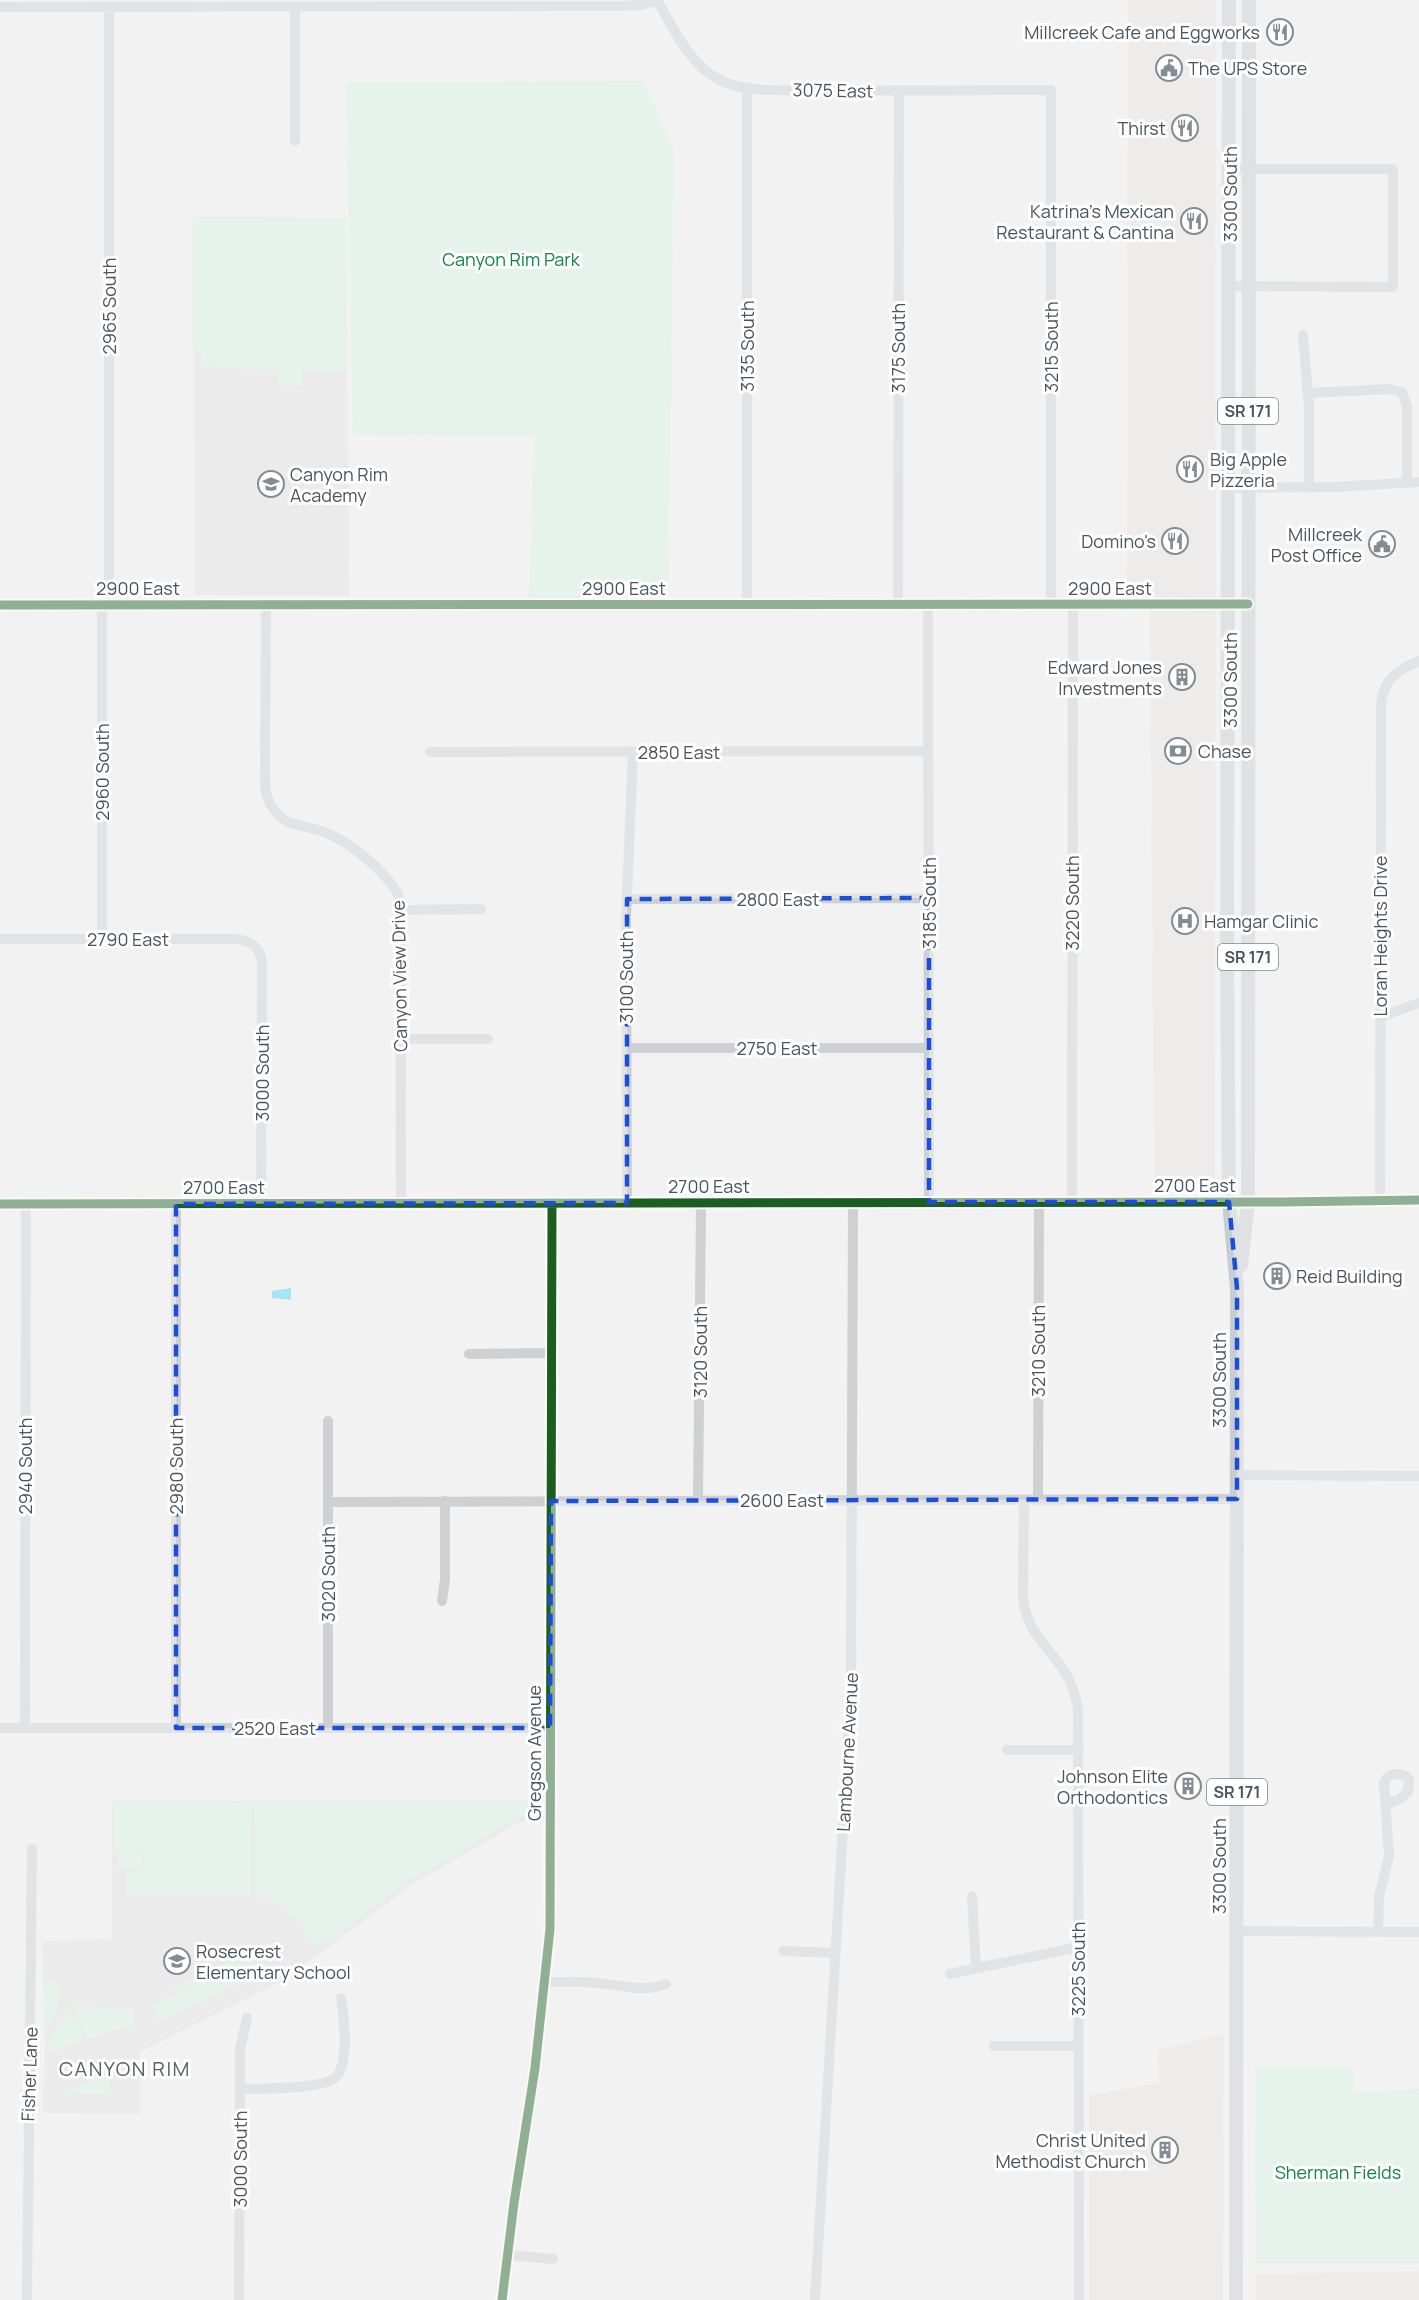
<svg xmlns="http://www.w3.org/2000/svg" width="1419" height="2300" viewBox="0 0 1419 2300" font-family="Manrope,sans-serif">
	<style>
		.commercial { fill: #e7e5e0 }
		.education { fill: #e3e3e4 }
		.green { fill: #d4f3df }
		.water { fill: #a6e6f4 }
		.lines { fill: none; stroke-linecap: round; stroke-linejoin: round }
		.minor { stroke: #cdd1d3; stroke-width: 10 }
		.major { stroke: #c8cdd1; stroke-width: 14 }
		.cycleway-casing { stroke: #fff; stroke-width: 13 }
		.cycleway { stroke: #1b5e20; stroke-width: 9 }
		.marked { fill: none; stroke: #1d4ed8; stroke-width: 4.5; stroke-dasharray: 12 8; stroke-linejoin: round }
		.labels { text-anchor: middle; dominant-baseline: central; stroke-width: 6; stroke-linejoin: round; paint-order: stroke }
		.shield { fill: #fff; stroke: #7e8890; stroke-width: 1.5 }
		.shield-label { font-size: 16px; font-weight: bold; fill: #465560 }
		.poi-label { font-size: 18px; fill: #465560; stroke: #fff; text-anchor: end }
		.street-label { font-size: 18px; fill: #465560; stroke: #fff }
		.park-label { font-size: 18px; fill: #0e8545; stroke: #fff }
		.neighbourhood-label { font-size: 20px; letter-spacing: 1.5px; fill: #5c6167; stroke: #fff }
	</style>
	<rect width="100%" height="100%" fill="#f2f2f2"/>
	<path class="commercial" d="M1128,0H1216L1215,1190L1154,1189L1150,599L1127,598Z
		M1224,2034L1223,2300H1089V2095L1159,2083L1158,2050Z
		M1419,2271V2300H1256V2274Z"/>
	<path class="education" d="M193,217L346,218L349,596L195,595Z
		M112,1801H540L539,1814L515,1825L413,1884L285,1980L140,2052V2114L43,2113L45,2055L42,1941L112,1939Z"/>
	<path class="green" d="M642,81L674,149L668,596L529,600L534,436L353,435L346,82Z
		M193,217L346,218L347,373L303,371L302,385H278V370L201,367V351H194L193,346Z
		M113,1802L252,1803L251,1896H126V1872H143L144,1849H114Z
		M255,1802H539V1806L417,1876H413L329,1942L315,1947L302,1926L271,1897H254Z
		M141,1850V1869H118V1851Z
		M250,1952L261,1976L252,1980L242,1959L174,1991L173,1988Z
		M241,1963L249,1979L160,2021L152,2005Z
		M47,1980C75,1985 53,2018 44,2030V1984Z
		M73,2007L135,2008L133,2026L120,2028L87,2039Z
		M71,2011L84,2040L51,2052L47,2047V2042Z
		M1255,2067H1354V2092L1419,2089V2263H1256Z
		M109,2076V2094L63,2093L64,2092Z"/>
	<path class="water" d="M291,1288V1300L272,1298V1291Z"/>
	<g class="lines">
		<path class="minor" d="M657,0C673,28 689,63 718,79C748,95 789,89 822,90C898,91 974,90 1051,90V604
			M0,7L622,6L640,5L658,0
			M109,7V605
			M295,7V141
			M1228,169H1393V287L1229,286
			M1303,335L1309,408V488
			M1308,393L1389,389L1402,392L1407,406V482
			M1228,488L1334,487L1419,482
			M747,604V88
			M898,604L899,91
			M928,604L929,1202
			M0,605L1248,604
			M266,605L265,786C267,802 274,814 288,822C301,827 316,828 329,834C351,843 393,877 400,900L401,1203
			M430,752L928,751
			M627,899L929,898
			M401,910L481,909
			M0,939H234C250,940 260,946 262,963L261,1204
			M102,939V605
			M1380,1017L1419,1003
			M401,1039H488
			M626,1048H929
			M1380,1200L1381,705C1383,680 1397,670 1419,661
			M1072,1202L1073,604
			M627,1203L626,919L633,752
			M0,1204L1281,1202L1419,1200
			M469,1354L551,1353
			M328,1421V1728
			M1237,1475L1419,1476
			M1024,1500L1023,1597C1026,1633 1049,1646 1066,1674C1073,1685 1076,1697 1078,1709L1079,2300
			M1038,1500L1039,1202
			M698,1501L701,1203
			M328,1502L1237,1499
			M442,1601L445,1579V1501
			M0,1728H550
			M25,1728L26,1204
			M176,1728V1204
			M1007,1750H1079
			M972,1896L976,1968
			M1237,1931L1419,1932
			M1378,1931L1379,1897L1389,1856L1384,1784C1386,1773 1397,1772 1407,1777L1409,1780L1408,1792L1400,1799L1387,1804
			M783,1951L835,1953
			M950,1974L1078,1947
			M545,1982C562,1982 580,1981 597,1983C622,1985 642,1993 666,1984
			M994,2046H1078
			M240,2089C259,2088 326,2090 337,2076C349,2062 344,2015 341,1998
			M508,2255L553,2259
			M27,2300L32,1849
			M239,2300L240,2050L247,2018
			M502,2300L514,2203L535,2068L550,1929L552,1203
			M815,2300L851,1691L853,1202"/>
		<path class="major" d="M1229,0L1227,956L1229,1202L1237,1288L1236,2300
			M1241,1265L1248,1202L1249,0"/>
		<defs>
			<path id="cycleway" d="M0,605L1248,604
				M0,1204L1281,1202L1419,1200
				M502,2300L514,2203L535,2068L550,1929L552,1203"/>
		</defs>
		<use href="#cycleway" class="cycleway-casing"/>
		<use href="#cycleway" class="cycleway"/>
	</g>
	<path d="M0 0H1419V2300H0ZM929,898V1202H1229L1237,1288V1499L551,1501L550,1728H176V1204L627,1203V899Z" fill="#f2f2f2" fill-opacity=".55" fill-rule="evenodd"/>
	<path class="marked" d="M929,898V1202H1229L1237,1288V1499L551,1501L550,1728H176V1204L627,1203V899Z"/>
	<defs>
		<symbol id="restaurant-ring" viewBox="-11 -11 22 22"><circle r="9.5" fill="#fff" stroke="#828c93" stroke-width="1.5"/><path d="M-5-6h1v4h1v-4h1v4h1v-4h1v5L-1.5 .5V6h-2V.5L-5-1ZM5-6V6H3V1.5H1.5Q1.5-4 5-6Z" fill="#828c93"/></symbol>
		<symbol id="civic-ring" viewBox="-11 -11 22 22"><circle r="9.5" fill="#fff" stroke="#828c93" stroke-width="1.5"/><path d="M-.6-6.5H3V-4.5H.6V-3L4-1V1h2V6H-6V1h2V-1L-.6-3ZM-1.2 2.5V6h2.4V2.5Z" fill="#828c93"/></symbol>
		<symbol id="school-ring" viewBox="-11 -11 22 22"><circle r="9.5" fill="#fff" stroke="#828c93" stroke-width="1.5"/><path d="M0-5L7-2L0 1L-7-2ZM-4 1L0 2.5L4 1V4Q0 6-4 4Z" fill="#828c93"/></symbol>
		<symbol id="building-ring" viewBox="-11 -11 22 22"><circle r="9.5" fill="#fff" stroke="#828c93" stroke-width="1.5"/><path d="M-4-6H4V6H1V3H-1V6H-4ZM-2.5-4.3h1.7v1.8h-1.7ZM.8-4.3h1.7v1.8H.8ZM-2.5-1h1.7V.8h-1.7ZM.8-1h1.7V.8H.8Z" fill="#828c93"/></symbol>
		<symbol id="bank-ring" viewBox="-11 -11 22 22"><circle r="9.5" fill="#fff" stroke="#828c93" stroke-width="1.5"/><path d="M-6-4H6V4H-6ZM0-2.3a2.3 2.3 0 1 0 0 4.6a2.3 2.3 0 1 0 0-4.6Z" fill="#828c93"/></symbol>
		<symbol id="hospital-ring" viewBox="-11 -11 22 22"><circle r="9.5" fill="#fff" stroke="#828c93" stroke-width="1.5"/><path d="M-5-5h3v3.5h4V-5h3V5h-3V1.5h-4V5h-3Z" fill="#828c93"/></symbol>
	</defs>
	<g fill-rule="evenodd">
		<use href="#restaurant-ring" x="1265" y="17" width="30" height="30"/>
		<use href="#civic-ring" x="1154" y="53" width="30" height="30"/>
		<use href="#restaurant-ring" x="1170" y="113" width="30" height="30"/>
		<use href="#restaurant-ring" x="1179" y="206" width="30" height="30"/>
		<use href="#restaurant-ring" x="1175" y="454" width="30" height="30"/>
		<use href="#school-ring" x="256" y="469" width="30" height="30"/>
		<use href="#restaurant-ring" x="1160" y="526" width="30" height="30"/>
		<use href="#civic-ring" x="1367" y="529" width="30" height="30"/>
		<use href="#building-ring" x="1167" y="662" width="30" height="30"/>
		<use href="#bank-ring" x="1163" y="736" width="30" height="30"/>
		<use href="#hospital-ring" x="1170" y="906" width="30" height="30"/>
		<use href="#building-ring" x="1262" y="1261" width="30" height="30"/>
		<use href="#building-ring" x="1173" y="1771" width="30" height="30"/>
		<use href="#school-ring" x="162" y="1946" width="30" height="30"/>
		<use href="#building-ring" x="1150" y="2135" width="30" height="30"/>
	</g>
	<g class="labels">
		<g class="shield">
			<rect x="1218" y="398" width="60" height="26" rx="4.5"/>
			<rect x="1218" y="944" width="60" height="26" rx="4.5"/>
			<rect x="1207" y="1779" width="60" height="26" rx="4.5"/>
		</g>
		<g class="shield-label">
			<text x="1248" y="411">SR 171</text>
			<text x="1248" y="957">SR 171</text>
			<text x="1237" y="1792">SR 171</text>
		</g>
		<g class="poi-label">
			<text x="1260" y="32">Millcreek Cafe and Eggworks</text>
			<text x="1188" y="68" text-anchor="start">The UPS Store</text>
			<text x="1166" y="128">Thirst</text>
			<text x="1174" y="211">Katrina's Mexican<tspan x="1174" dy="21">Restaurant &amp; Cantina</tspan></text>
			<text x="1210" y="459" text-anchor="start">Big Apple<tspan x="1210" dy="21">Pizzeria</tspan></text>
			<text x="290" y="474" text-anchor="start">Canyon Rim<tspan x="290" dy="21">Academy</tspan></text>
			<text x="1362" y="534">Millcreek<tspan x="1362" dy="21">Post Office</tspan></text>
			<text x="1156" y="541">Domino's</text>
			<text x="1162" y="667">Edward Jones<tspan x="1162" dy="21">Investments</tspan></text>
			<text x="1198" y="751" text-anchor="start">Chase</text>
			<text x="1204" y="921" text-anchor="start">Hamgar Clinic</text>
			<text x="1296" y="1276" text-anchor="start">Reid Building</text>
			<text x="1168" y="1776">Johnson Elite<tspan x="1168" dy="21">Orthodontics</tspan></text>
			<text x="196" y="1951" text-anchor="start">Rosecrest<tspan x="196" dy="21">Elementary School</tspan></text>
			<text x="1146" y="2140">Christ United<tspan x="1146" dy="21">Methodist Church</tspan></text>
		</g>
		<g class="street-label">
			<text transform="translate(833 90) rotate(1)">3075 East</text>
			<text transform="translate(1230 194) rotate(-90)">3300 South</text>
			<text transform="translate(109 306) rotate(-90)">2965 South</text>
			<text transform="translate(747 346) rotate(-90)">3135 South</text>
			<text transform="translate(1051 347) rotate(-90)">3215 South</text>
			<text transform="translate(898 348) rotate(-90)">3175 South</text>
			<text x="138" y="588">2900 East</text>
			<text x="624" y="588">2900 East</text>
			<text x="1110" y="588">2900 East</text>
			<text transform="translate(1230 680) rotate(-90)">3300 South</text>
			<text x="679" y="752">2850 East</text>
			<text transform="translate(102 772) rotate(-90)">2960 South</text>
			<text x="778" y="899">2800 East</text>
			<text transform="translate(929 903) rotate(-90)">3185 South</text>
			<text transform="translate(1072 903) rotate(-90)">3220 South</text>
			<text transform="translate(1380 936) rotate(-90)">Loran Heights Drive</text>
			<text x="128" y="939">2790 East</text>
			<text transform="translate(399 976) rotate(-91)">Canyon View Drive</text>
			<text transform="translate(626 977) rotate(-90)">3100 South</text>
			<text x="777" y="1048">2750 East</text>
			<text transform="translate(262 1073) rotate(-90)">3000 South</text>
			<text x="1195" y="1185">2700 East</text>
			<text x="709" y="1186">2700 East</text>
			<text x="224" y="1187">2700 East</text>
			<text transform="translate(1038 1351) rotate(-90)">3210 South</text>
			<text transform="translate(700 1352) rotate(-90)">3120 South</text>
			<text transform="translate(1219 1380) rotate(-90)">3300 South</text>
			<text transform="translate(25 1466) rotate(-90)">2940 South</text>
			<text transform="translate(176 1466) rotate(-90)">2980 South</text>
			<text x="782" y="1500">2600 East</text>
			<text transform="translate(328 1574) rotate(-90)">3020 South</text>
			<text x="275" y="1728">2520 East</text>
			<text transform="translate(847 1752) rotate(-87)">Lambourne Avenue</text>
			<text transform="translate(534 1753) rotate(-90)">Gregson Avenue</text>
			<text transform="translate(1219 1866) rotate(-90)">3300 South</text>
			<text transform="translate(1078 1969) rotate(-90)">3225 South</text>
			<text transform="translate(29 2074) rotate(-88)">Fisher Lane</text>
			<text transform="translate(240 2159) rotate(-90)">3000 South</text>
		</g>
		<g class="park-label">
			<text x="511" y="259">Canyon Rim Park</text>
			<text x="1338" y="2172">Sherman Fields</text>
		</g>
		<g class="neighbourhood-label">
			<text x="125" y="2068">CANYON RIM</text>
		</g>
	</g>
</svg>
